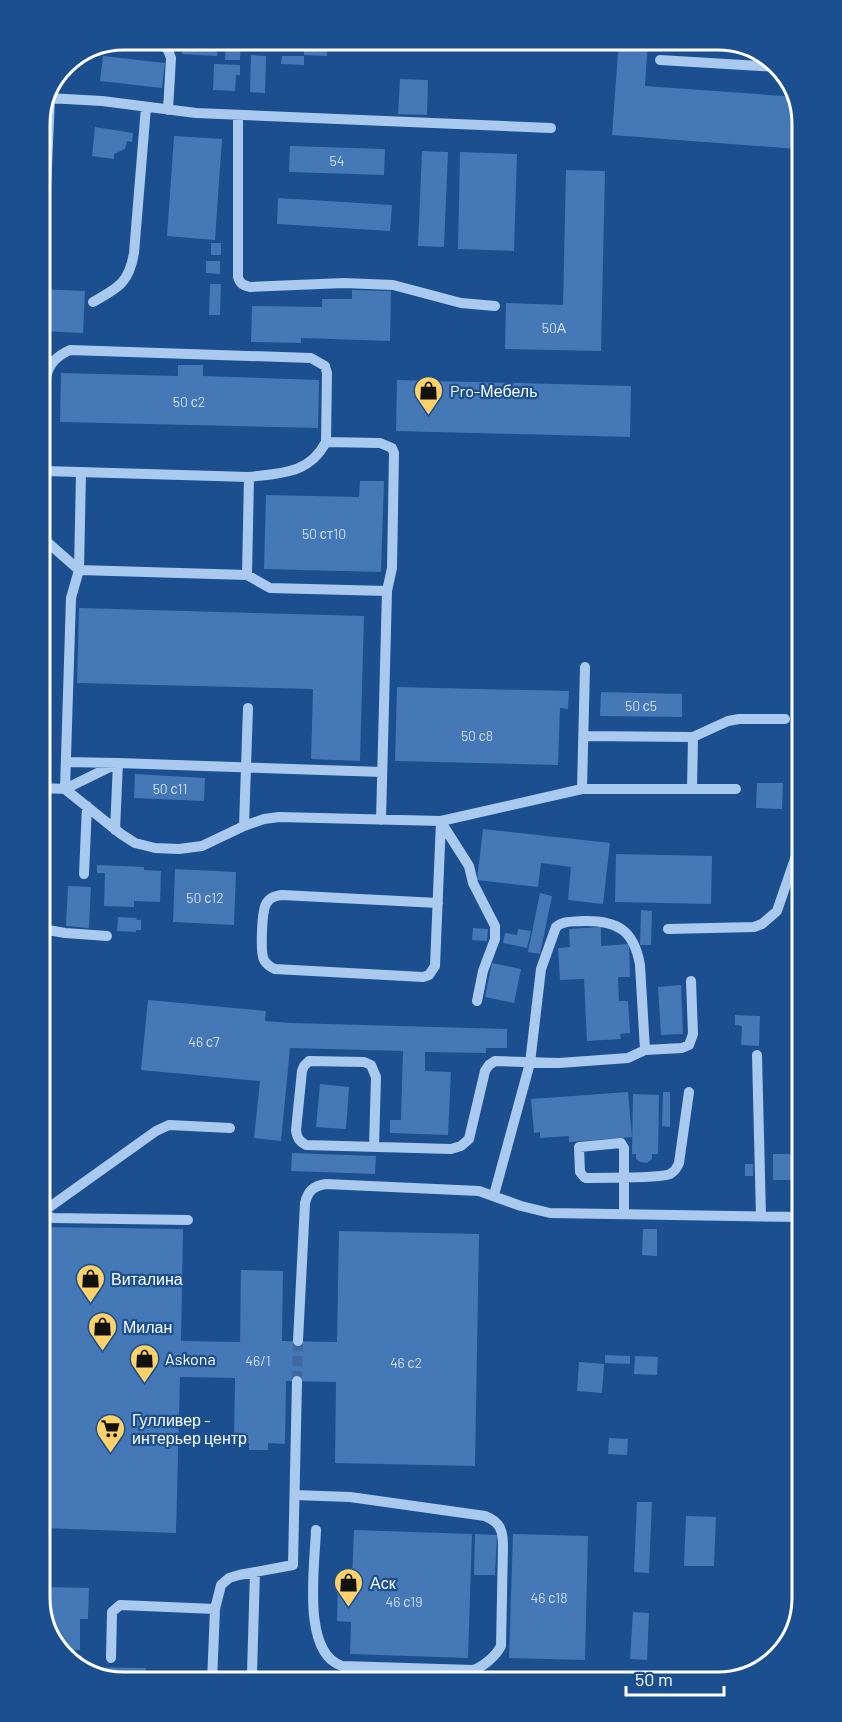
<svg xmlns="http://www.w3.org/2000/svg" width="842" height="1722" viewBox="0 0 842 1722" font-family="Barlow,sans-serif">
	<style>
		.building { fill: #4478b7 }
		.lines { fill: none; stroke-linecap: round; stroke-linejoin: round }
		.minor-tunnel { stroke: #3d69a0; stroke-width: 10; stroke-dasharray: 10 5; stroke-linecap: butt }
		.minor { stroke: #a9c9ee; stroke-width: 10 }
		.labels { text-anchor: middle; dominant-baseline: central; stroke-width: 4.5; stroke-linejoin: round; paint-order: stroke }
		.number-label { font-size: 14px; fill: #d0dded }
		.poi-label { font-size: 16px; fill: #fff; stroke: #1b4f8f; text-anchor: start }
		.rim { fill: none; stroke: #fff; stroke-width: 3 }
	</style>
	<rect width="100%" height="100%" fill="#1b4f8f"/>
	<path class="building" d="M183,39H218L217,56L182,54Z
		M226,39H241L240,60H225Z
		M619,39H648L645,86L797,97V149L612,135Z
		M304,43H327V56L304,55Z
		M251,55L266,56L265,93L250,92Z
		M103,56L165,63L162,88L100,81Z
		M282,56H304V65L281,64Z
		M214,64L240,65V75H236L235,91L213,90Z
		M400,79L428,80L427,115L398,114Z
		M95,127L133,133L132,142L127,141L125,149L114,154V159L92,156Z
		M174,136L222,139L215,240L167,236Z
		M290,146L385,149L384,175L289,172Z
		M422,151L448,152L444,247L418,246Z
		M460,152L517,154L514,251L458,249Z
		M566,170L605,171L601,351L505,349L506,303L563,305Z
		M278,198L392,205L390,231L277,224Z
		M211,243H221V255H211Z
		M206,261H220V274L206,273Z
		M210,284H221L220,315H209Z
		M40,289L85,291L83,333L40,331Z
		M352,290L391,291L390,341L301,338V343L251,342L252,306L322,307V299H352Z
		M178,365H203V376L319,380L318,428L60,422L61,373L178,376Z
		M397,380L631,386L630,437L396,431Z
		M360,481H384L381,572L264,569L266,495L359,497Z
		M41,590H49L44,723H42Z
		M79,608L364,616L360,761L311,759L313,689L77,683Z
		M397,687L569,691L568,709L560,708L558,765L395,761Z
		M601,692L682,694V717L600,716Z
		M135,774L205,778L204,801L134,798Z
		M757,783H783L782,809L756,808Z
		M483,829L610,843L603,904L568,900L571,867L541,863L538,887L477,880Z
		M616,854L712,856L711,904L615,902Z
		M97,865L144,867V870L161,871L160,902L134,901V907L104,906L105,873H97Z
		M175,869L236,872L234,925L173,922Z
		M42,881H50L48,915H42Z
		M68,886L91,887L89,928L66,926Z
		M540,893L552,896L540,954L528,952Z
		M641,910L652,911L651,945H640Z
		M118,917L137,918L136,920H141V930H136V932L117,931Z
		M601,927V946L629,944L630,977H618L619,1001H628L630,1033L620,1034L621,1039L587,1041L584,979L560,980L558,948L570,947L569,929Z
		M473,928L488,929L487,941L472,940Z
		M518,929L531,931L527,948L503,943L505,933L517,935Z
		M492,963L521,969L514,1003L485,997Z
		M681,985L683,1034L661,1035L658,987Z
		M148,1000L266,1011L265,1021L292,1023L507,1029V1048H486V1053L425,1052V1071L451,1072L448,1135L390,1133V1120H401L403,1051L290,1048L281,1141L254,1138L260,1081L141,1070Z
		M735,1015L760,1016L759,1046L741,1045L742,1026L735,1025Z
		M320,1084L349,1087L346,1129L316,1127Z
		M628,1092L632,1137L569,1142V1136L540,1138V1132L534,1133L531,1099Z
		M663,1092H670V1127L662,1126Z
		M633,1094L659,1095L658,1154H652V1159L647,1163L640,1162L636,1159V1154H632Z
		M292,1153L376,1156L375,1174L291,1171Z
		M773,1154H801V1180H773Z
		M745,1164H753V1176H745Z
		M44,1227L183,1229L181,1341L240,1342L241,1270L283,1271L282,1341L337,1342L339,1231L479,1234L475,1466L335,1463L336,1382L286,1381L285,1444L268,1443V1450H249V1443H234L235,1378L180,1377L176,1533L45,1528Z
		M643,1229H657V1256L642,1255Z
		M605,1355L630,1356V1364L605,1363Z
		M635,1356L658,1357L657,1375L634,1374Z
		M579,1362L604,1364L602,1393L577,1391Z
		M609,1438L628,1439L627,1455L608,1454Z
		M637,1502H652L649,1573L634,1572Z
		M686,1516L716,1517L714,1566H684Z
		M354,1530L472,1534L468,1658L350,1654L351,1622L337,1621L338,1580L352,1581Z
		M475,1534L497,1535L495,1575H474Z
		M513,1534L588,1536L585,1660L509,1658Z
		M45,1587L89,1588L88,1619H80V1650H60L45,1630Z
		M633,1612L649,1613L647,1660L630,1659Z
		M76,1667L146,1668V1683H118Z
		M333,1673H350L349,1681H333Z
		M408,1676L469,1677V1679L408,1680Z"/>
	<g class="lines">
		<path class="minor-tunnel" d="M297,1381L298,1341"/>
		<path class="minor" d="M157,39L168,50L171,58L168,110
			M660,60L777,67
			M48,98L102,101L196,113L551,128
			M238,115V277C240,284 243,285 250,287L344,283L393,285L461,303L495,306
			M40,220L45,212L50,98
			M93,302C118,288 129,283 134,253L146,107
			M326,442L327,373L325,366L311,358L70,350C57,356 49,363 46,378L44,534L46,541L79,570L247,575L270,588L387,591L381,820
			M45,471L249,477L247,575
			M249,477C282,473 309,474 326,442L380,443L392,448L394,453L392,568L387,591
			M584,736L693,737L728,721L739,719H785
			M66,762L118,763L115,830
			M42,788L65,789L118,763L382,772
			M65,789L121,834L135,843L155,848L179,849L202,846L244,826L264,819L279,817L441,821L582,789L585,667
			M65,789L71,598L79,570L81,472
			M582,789H736
			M692,789L693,737
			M441,822L469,866L473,883L495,926V939L483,971L477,1001
			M244,826L248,708
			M84,874L87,806
			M438,903L282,895C275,896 270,897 266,904C262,911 260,952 264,960C267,965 270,967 275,969L423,977L429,975L435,966L441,821
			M42,929L65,933L107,936
			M668,929L754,927L762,924L777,911L800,844
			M757,1055L761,1216
			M374,1147L376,1077L371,1065L364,1062L309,1061L304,1066L302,1071L296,1130C297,1138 299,1141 306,1145L451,1149L461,1146L469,1139L485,1071L489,1065L495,1061L559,1063L628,1058L645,1050L682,1048L689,1045L693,1034L691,981
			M494,1195L530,1063L541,969L556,927C564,920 573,922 583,921C617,920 634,930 640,965L645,1050
			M44,1211L156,1131L169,1125L230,1128
			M44,1214L53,1218L188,1220
			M624,1214V1148L621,1143L579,1147L580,1172L584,1177L586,1178C602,1177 659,1179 670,1174C674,1172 677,1168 679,1163L689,1092
			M298,1341L305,1203C308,1191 313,1186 326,1184L479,1191L521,1206L550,1213L801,1217
			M295,1495L350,1497L485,1516C500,1522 503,1530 503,1546L501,1646C496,1656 483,1667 473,1670L342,1666C301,1653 315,1564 316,1530
			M111,1658L112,1612L120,1605L215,1609
			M252,1673L255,1572
			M212,1682L215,1609L221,1585L229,1578L239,1575L293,1565L297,1381"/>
	</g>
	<defs>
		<symbol id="shop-pin" viewBox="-11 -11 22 30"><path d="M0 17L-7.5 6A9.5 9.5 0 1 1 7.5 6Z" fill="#ffd166" stroke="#1b4f8f"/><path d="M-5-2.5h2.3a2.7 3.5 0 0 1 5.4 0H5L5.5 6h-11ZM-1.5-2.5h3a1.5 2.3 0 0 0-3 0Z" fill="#111"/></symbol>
		<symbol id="supermarket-pin" viewBox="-11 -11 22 30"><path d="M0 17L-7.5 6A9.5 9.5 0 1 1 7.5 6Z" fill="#ffd166" stroke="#1b4f8f"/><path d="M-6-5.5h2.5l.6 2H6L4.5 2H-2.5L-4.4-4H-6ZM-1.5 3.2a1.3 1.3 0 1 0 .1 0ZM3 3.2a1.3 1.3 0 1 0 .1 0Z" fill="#111"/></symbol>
	</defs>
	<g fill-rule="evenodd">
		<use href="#shop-pin" x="412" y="374" width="33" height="45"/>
		<use href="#shop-pin" x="74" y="1262" width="33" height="45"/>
		<use href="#shop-pin" x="86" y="1310" width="33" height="45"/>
		<use href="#shop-pin" x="128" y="1342" width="33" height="45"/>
		<use href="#supermarket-pin" x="94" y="1412" width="33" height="45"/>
		<use href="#shop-pin" x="332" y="1566" width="33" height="45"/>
	</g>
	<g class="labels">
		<g class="number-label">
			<text x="337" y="160">54</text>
			<text x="554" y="327">50А</text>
			<text x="189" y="401">50 с2</text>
			<text x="324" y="533">50 ст10</text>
			<text x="641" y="705">50 с5</text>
			<text x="477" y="735">50 с8</text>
			<text x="170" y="788">50 с11</text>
			<text x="205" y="897">50 с12</text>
			<text x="204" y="1041">46 с7</text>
			<text x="258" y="1360">46/1</text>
			<text x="406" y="1362">46 с2</text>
			<text x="549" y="1597">46 с18</text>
			<text x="404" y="1601">46 с19</text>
		</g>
		<g class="poi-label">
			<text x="450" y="390">Pro-Мебель</text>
			<text x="111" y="1278">Виталина</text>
			<text x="123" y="1326">Милан</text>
			<text x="165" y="1358">Askona</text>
			<text x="132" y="1419">Гулливер -<tspan x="132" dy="18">интерьер центр</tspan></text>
			<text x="370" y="1582">Аск</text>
		</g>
	</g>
	<path d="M0 0H842V1722H0ZM124 50H718A74 74 0 0 1 792 124V1598A74 74 0 0 1 718 1672H124A74 74 0 0 1 50 1598V124A74 74 0 0 1 124 50Z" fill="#1b4f8f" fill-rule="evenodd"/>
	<path class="rim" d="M124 50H718A74 74 0 0 1 792 124V1598A74 74 0 0 1 718 1672H124A74 74 0 0 1 50 1598V124A74 74 0 0 1 124 50Z"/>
	<path d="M626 1686v9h98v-9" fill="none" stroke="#ffffff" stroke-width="3"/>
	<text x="635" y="1686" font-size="18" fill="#ffffff" stroke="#1b4f8f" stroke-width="4.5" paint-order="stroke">50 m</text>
</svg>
